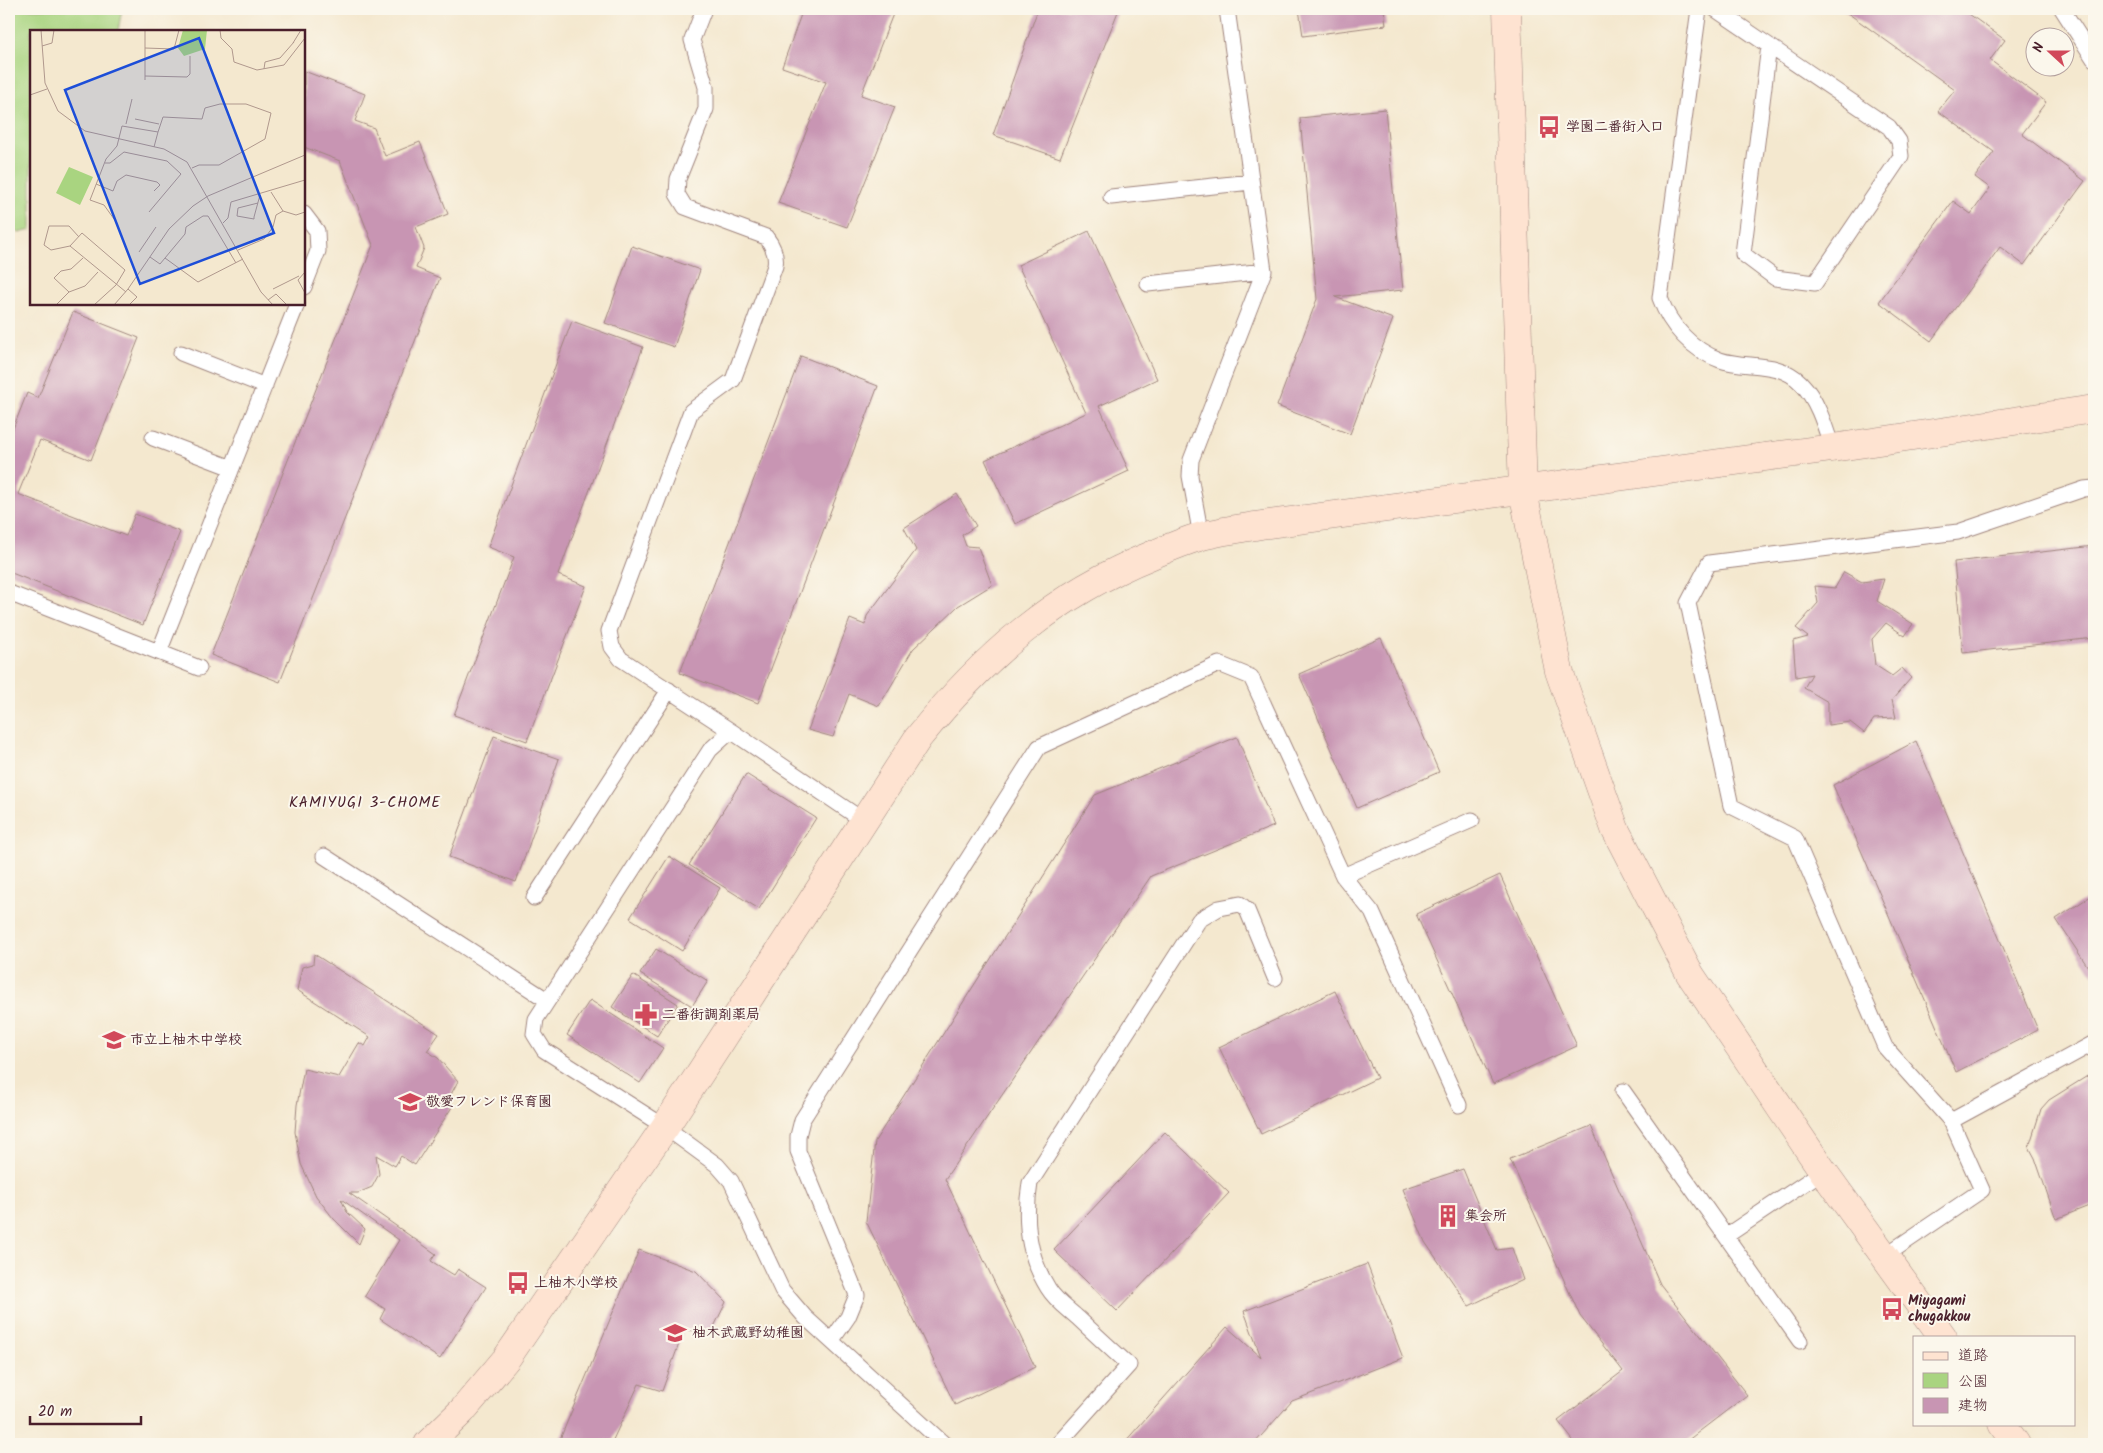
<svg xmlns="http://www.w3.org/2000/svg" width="2103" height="1453" viewBox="0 0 2103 1453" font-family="Kalam,'Klee One',sans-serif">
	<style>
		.green { fill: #a9d480; stroke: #7a7a56 }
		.building { fill: #c895b3 }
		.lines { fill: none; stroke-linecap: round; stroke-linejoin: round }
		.lane-casing { stroke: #9f847d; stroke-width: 17 }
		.secondary-casing { stroke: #9f847d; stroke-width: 29 }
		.lane { stroke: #fff; stroke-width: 15 }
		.secondary { stroke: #fee3d1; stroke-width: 28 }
		.labels { text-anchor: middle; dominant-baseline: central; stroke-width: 4; stroke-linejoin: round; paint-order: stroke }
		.poi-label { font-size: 14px; font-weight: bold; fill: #4a1f2b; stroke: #fbf7ec; text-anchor: start }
		.neighbourhood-label { font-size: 15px; letter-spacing: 1px; fill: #4a1f2b; stroke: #fbf7ec }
		.inset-road { fill: none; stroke: #b0988d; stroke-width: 1 }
		.view { fill: #1d4ed8; fill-opacity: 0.15; stroke: #1d4ed8; stroke-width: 2.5 }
		.inset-edge { fill: none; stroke: #4a1f2b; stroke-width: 2.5 }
	</style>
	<rect width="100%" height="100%" fill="#fbf7ec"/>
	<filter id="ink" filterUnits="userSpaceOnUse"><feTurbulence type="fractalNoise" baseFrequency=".02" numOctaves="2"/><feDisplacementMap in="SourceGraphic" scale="10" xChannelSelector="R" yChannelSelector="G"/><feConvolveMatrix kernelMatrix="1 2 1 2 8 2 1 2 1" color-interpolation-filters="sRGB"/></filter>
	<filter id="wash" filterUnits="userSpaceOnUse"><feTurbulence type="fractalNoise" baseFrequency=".0096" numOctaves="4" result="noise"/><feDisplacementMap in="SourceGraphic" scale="20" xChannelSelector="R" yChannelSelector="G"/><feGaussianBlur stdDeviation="1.12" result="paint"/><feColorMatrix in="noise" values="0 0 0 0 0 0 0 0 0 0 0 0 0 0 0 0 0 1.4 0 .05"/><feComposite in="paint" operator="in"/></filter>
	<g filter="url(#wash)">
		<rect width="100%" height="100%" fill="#f4e8cf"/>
		<path class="green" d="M9,9H122L118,31H31V230L19,233L9,226Z"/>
		<g id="blocks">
			<path class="building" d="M803,9H895L861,95L895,107L847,227L778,203L826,82L782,67Z
				M1038,9H1119L1060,158L993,135Z
				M1299,9H1384L1386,25L1303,36Z
				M1842,9H1962L2005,40L1990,60L2046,102L2022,134L2085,181L2024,265L2000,247L1931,341L1879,302L1953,201L1971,214L1990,188L1975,177L1994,152L1938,111L1955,90Z
				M304,71L365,94L355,121L374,128L385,156L420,142L448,214L416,227L424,248L416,268L440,278L280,682L211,655L373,245L340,161L304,147Z
				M1385,109L1403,290L1335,297L1393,319L1350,434L1277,406L1317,299L1300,118Z
				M1089,231L1157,379L1099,406L1129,471L1015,524L985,460L1086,413L1018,265Z
				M632,246L700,270L674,347L605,323Z
				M73,312L139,338L91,460L40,440L18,494L126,536L135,514L180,532L143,625L9,572V439L27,393L38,398Z
				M572,321L643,347L558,575L586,586L527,741L454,715L514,557L488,547Z
				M801,356L878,386L758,703L680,673Z
				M957,494L976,526L962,535L966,546L978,547L992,585L958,606L913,649L879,706L849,694L833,737L808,730L850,619L865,625L867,616L916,550L904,528Z
				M2094,546V638L1963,653L1954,562Z
				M1844,572L1862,582L1884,579L1877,601L1913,624L1905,636L1886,623L1872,639L1875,665L1892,676L1902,668L1911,678L1892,700L1896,718L1874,719L1864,733L1850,722L1828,725V702L1804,688L1812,674L1796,677L1793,641L1808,637L1796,628L1818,603L1815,586L1835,588Z
				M1381,638L1439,772L1357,808L1299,674Z
				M494,736L559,759L516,882L449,857Z
				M1237,737L1274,826L1151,876L945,1179L1035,1367L955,1405L866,1221L875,1141L1095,795Z
				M1916,741L2038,1030L1956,1072L1833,785Z
				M746,774L816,818L759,909L689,865Z
				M669,856L720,888L682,951L630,918Z
				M1500,875L1577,1046L1493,1084L1416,914Z
				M2094,894V976L2056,919Z
				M656,949L708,981L692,1006L640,974Z
				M314,954L439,1034L427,1051L438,1058L458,1081L446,1104L452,1107L415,1165L401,1156L395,1166L376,1155L379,1174L372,1187L358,1193H349L436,1254L431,1261L454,1275L458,1269L486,1287L440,1359L380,1319L385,1309L365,1296L399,1240L341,1199L347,1212L365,1229L359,1244L333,1218L316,1196L301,1164L295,1132L297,1105L304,1069L339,1077L359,1043L365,1046L370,1037L297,990L302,967L313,964Z
				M633,975L678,1004L657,1036L612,1007Z
				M1335,991L1377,1078L1261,1134L1219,1047Z
				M590,1000L663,1048L640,1083L567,1035Z
				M2089,1075L2094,1077V1204L2056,1219L2035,1158L2029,1147L2041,1109L2049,1100Z
				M1591,1126L1660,1284L1747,1395L1683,1444H1576L1558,1421L1623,1371L1580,1316L1510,1159Z
				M1165,1132L1229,1193L1117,1311L1054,1250Z
				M1463,1169L1497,1250L1512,1248L1523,1280L1469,1306L1425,1242L1403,1189Z
				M639,1250L696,1271L726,1302L712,1331L684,1330L662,1391L639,1384L611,1444H558Z
				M1367,1264L1403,1358L1292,1401L1254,1444H1123L1227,1327L1261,1357L1244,1311Z"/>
		</g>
	</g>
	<g filter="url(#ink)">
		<use href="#blocks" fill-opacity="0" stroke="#9f847d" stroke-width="1"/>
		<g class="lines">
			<defs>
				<path id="lane" d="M704,9L692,40L706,87V109L678,179L677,194L685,207L766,237C773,246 777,255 775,266L733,380L691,411L609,631L612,647L621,659L731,731
					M1699,9L1660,298C1670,326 1692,350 1720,360C1747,369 1779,360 1801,383C1817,399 1825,426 1832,448
					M1715,9L1889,127L1899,141L1901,156L1815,283L1775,278L1743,254L1769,46
					M2062,9L2094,59
					M1111,197L1251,182
					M304,214L317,231L318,251L304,287
					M1148,284L1264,271
					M181,353L265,386
					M153,438L232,468
					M1201,536L1190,476L1191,460L1264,271L1227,9
					M9,593L199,668
					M159,652L297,304
					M864,821L731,731L710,750L536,1019L534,1034L544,1050L665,1127L717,1165L731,1181L782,1290L805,1317L944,1444
					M324,856L547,1000
					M1343,876L1472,820
					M534,898L669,690
					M1623,1091L1800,1341
					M1951,1121L2094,1043
					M1726,1236L1823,1171
					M1886,1255L1982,1190L1951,1121L1885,1047L1795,838L1731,806L1688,603L1709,563L1958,532L2084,489L2094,488
					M832,1340L848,1317L857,1295L798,1151V1136L802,1120L1039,747L1219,664L1251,677L1343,876L1372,912L1459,1105
					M1058,1444L1129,1365C1112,1350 1095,1334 1078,1318C1068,1309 1055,1300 1048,1288C1028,1256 1024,1219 1030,1183L1199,920L1219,908L1240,904L1247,910L1275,978"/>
				<path id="secondary" d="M1507,9L1523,491L1559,671L1615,829L1690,974L1823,1171L1943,1337
					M2002,1424L2016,1444
					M428,1444L462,1411L506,1359L665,1127L918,738C983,657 1055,594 1152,555C1168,548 1185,541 1202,536C1221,531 1242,528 1261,525L1832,448L2094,409"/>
			</defs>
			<use href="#lane" class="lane-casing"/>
			<use href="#secondary" class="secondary-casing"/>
			<use href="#lane" class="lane"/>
			<use href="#secondary" class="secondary"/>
		</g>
	</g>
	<defs>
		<symbol id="bus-bare" viewBox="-9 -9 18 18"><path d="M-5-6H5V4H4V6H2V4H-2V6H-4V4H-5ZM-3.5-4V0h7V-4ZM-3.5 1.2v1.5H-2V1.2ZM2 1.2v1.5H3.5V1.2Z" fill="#d1495b" stroke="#fbf7ec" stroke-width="2.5" paint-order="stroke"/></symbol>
		<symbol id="pharmacy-bare" viewBox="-9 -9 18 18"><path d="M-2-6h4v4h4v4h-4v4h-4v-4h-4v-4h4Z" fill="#d1495b" stroke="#fbf7ec" stroke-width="2.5" paint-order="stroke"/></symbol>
		<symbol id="school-bare" viewBox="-9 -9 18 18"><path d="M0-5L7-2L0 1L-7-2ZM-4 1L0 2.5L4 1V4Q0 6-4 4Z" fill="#d1495b" stroke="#fbf7ec" stroke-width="2.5" paint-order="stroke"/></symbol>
		<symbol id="building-bare" viewBox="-9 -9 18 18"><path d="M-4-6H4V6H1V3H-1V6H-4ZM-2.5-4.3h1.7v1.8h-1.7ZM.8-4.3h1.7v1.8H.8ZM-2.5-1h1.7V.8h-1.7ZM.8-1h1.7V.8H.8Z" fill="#d1495b" stroke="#fbf7ec" stroke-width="2.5" paint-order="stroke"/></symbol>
	</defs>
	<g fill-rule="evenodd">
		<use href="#bus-bare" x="1533" y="111" width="32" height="32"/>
		<use href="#pharmacy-bare" x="630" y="999" width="32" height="32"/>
		<use href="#school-bare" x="98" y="1024" width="32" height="32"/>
		<use href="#school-bare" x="394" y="1086" width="32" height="32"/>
		<use href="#building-bare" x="1432" y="1200" width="32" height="32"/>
		<use href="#bus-bare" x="502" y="1267" width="32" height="32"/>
		<use href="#bus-bare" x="1876" y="1293" width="32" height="32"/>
		<use href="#school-bare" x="659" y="1317" width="32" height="32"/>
	</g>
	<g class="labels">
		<g class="poi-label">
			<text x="1566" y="127">学園二番街入口</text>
			<text x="662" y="1015">二番街調剤薬局</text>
			<text x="130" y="1040">市立上柚木中学校</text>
			<text x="426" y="1102">敬愛フレンド保育園</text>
			<text x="1465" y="1216">集会所</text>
			<text x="534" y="1283">上柚木小学校</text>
			<text x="1908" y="1301">Miyagami<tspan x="1908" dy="16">chugakkou</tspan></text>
			<text x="692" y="1333">柚木武蔵野幼稚園</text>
		</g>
		<g class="neighbourhood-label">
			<text x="365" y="803">KAMIYUGI 3-CHOME</text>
		</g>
	</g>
	<g transform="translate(30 30)">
		<rect width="275" height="275" fill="#f4e8cf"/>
		<path d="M153,0H177L175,19L154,26L148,18ZM39,137L63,147L50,175L26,163Z" fill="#a9d480"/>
		<path class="inset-road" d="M11,0L15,53L28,81L55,101L134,119L157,132L231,262L243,275M190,0L191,8L202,19L204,32L227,40L254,35L275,8M263,13L271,0M12,16L22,13L24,0M115,18L144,19L149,0M234,39L235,32L250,28L264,12M115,46L157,47L160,44V26M115,50V0M0,65L17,59M105,89L129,94M96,94L102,69M128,102L133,87L172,89L175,78L190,74H216L241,83L235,109L189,135H169L162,138M75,133H80L94,122L137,131L151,144L119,182M66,154L83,161L87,151L96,145L127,152L130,155L124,161M241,162L253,181M228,173L208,178L207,186L224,189V187L230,165M84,189L74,175L60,170L76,129L87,116L92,96L128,102L124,117M193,193L198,188L201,172L275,150M49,207L39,196H19L14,215L21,220L40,216L96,262M40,216L52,203L95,240L86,255L64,275M208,220L234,209L243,197L246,185L253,181L266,185L275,182M109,222L126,197M120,227L130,234L155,204L156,197L173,186H178L206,233M135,228L168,252L213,229M275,242L268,250L275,263M98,259L107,267L99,275M243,259L269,246M39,262L24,248L31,241L41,239L53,228M238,270L246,264L257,275M26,275L39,262L55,256L68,242M84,275L98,259L139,199L163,176L178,166L275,125"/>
		<path class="view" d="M169,8L244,203L110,254L35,60Z"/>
		<rect width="275" height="275" class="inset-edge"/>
	</g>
	<rect width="2103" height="1453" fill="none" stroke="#fbf7ec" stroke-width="30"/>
	<rect x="1913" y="1336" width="162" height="90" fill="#fbf7ec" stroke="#b4a19f"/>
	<rect x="1923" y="1352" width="25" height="8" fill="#fee3d1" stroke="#b4a19f"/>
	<text x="1958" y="1360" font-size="15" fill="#4a1f2b">道路</text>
	<rect x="1923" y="1373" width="25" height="15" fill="#a9d480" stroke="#b4a19f"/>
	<text x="1958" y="1386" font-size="15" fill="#4a1f2b">公園</text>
	<rect x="1923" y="1398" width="25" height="15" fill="#c895b3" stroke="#b4a19f"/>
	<text x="1958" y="1410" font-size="15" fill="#4a1f2b">建物</text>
	<g transform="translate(2050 52) rotate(291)"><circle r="24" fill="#fbf7ec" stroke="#b4a19f"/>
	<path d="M0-4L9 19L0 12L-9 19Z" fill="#d1495b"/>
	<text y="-8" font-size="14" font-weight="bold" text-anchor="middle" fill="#4a1f2b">N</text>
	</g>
	<path d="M30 1416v8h111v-8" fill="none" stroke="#4a1f2b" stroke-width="2.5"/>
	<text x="38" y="1416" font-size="15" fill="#4a1f2b" stroke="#fbf7ec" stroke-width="4" paint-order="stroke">20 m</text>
</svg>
